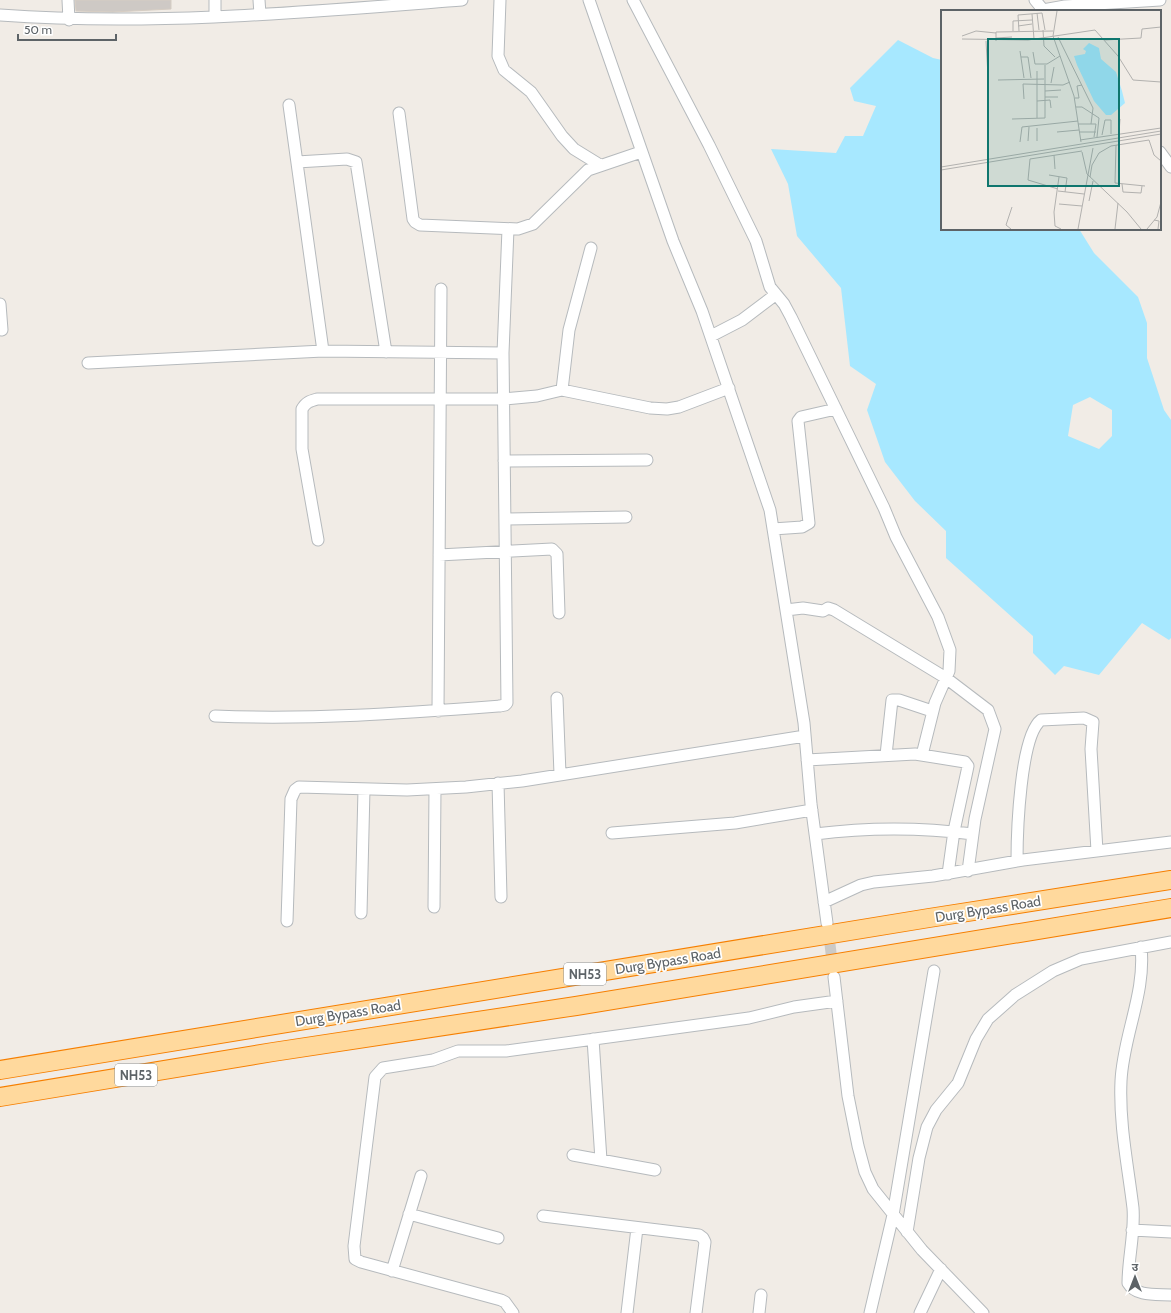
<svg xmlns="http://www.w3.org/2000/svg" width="1171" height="1313" viewBox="0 0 1171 1313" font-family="Cabin,'Noto Sans Devanagari',sans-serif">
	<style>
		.water { fill: #a7e8ff; fill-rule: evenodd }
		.building { fill: #cec9c5; stroke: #d6cdc3 }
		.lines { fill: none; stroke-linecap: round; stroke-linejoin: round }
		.minor-tunnel { stroke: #cccac6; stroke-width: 11; stroke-dasharray: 11 5.5; stroke-linecap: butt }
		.minor-casing { stroke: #b6babd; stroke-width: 13 }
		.trunk-casing { stroke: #f67f00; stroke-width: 20 }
		.minor { stroke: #fff; stroke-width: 11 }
		.trunk { stroke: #ffd99d; stroke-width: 18 }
		.labels { text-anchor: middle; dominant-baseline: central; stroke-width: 3.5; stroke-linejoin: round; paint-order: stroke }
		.shield { fill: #fff; stroke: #8e9295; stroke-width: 1 }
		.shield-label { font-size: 13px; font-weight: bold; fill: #5d6367 }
		.street-label { font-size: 14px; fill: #5d6367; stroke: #fff }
		.inset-road { fill: none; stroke: #b2b1af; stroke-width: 1 }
		.view { fill: #0f766e; fill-opacity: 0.15; stroke: #0f766e; stroke-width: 2 }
		.inset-edge { fill: none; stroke: #5d6367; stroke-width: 2 }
	</style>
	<rect width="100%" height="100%" fill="#f1ece6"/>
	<path class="water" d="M898,40L933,58L942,60V229H1079L1094,253L1138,297L1147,323V358L1164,410L1171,420V638L1169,640L1142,623L1099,675L1064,666L1055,675L1033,653V636L946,558V531L915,501L885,462L867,410L876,384L850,366L841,288L797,236L788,184L771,149L836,153L845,136H863L876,106L854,101L850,88ZM1090,397L1112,410V436L1099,449L1068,436L1073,405Z"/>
	<path class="building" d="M75,0H171V9L113,12L76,11Z"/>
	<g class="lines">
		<path class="minor-tunnel" d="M828,928L833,969"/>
		<defs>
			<path id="minor" d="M68,0L69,20
				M215,0V16
				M259,0L260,14
				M500,0L498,56L504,70L531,92L562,136L574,149L600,165
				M589,0L673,241L702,311L770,510L804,723L811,804L827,923
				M633,0L709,145L756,241L770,287L784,304L791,317L884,508L896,537L938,617L950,650L949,671L935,703L922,755
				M1035,0L1044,11
				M1043,10L1065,6L1160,0
				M0,15C154,26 308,12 462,0
				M289,105L323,351
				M399,113L413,219L415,222L420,225L518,229L533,224L588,170L641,152
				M1160,152L1171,167
				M297,162L347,159L356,162L386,352
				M0,304L2,330
				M711,336L742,320L775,295
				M88,363L323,351L503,353
				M562,390L569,330L591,248
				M504,461L647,460
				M505,519L626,517
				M773,529L802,527L809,523L798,421L801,417L836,409
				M318,540L302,449V409C306,402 310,401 317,399H504L537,396L562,390L650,408L667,409L679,407L729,388
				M439,555L552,549L557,554L559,613
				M786,610L803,608L823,611L828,608L834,610L946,678L988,710L995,729L975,819L968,871
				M557,698L560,774
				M438,711L441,289
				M215,716C311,720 405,713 500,706L505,705L507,703L503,353L508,229
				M886,755L892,700H899L932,711
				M807,760L915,754L965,762L968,766L967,771L954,831L948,874
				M498,783L501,897
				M612,833L735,823L812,810
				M815,834C869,827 919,827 973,834
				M1017,861C1017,833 1020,736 1041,720L1084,718L1093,722L1091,749L1097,851
				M824,902L861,885L874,882L933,876L1023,860L1171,842
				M434,907L435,789
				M361,913L364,789
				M287,921L291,799L295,790L299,787L407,790L466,787L522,781L805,736
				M1141,947C1146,993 1123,1036 1121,1081C1119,1124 1128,1166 1133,1208C1135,1233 1128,1259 1128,1283C1136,1297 1157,1294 1171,1295
				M834,977L848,1096L858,1146L865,1172L873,1189L922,1250L983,1313
				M593,1039L601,1160
				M573,1155L655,1170
				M409,1214L498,1238
				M543,1216L699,1235L703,1238L705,1242L696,1313
				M1132,1230L1171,1232
				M907,1232L919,1158L927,1127L936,1110L958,1083L976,1039L988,1019L1015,995L1053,971L1081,959L1171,942
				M392,1271L421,1176
				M513,1313L505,1302L501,1300L361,1262L355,1259L354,1246L375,1077L383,1068L433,1060L458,1051H506L749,1018L794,1007L837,1001
				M627,1313L637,1228
				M759,1313L761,1295
				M870,1313L893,1215L934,971
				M920,1313L941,1269"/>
			<path id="trunk" d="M0,1070L929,918L1171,880
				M0,1097L273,1052L576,1006L1171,908"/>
		</defs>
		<use href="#minor" class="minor-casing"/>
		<use href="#trunk" class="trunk-casing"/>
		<use href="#minor" class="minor"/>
		<use href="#trunk" class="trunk"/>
	</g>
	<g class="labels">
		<g class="shield">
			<rect x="564" y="963" width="42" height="22" rx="3"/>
			<rect x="115" y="1064" width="42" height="22" rx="3"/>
		</g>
		<g class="shield-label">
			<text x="585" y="974">NH53</text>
			<text x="136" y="1075">NH53</text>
		</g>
		<g class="street-label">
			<text transform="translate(988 909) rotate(-9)">Durg Bypass Road</text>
			<text transform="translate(668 961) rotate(-9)">Durg Bypass Road</text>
			<text transform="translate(348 1013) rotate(-9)">Durg Bypass Road</text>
		</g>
	</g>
	<g transform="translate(941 10)">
		<rect width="220" height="220" fill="#f1ece6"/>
		<path d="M148,33L158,38L160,49L175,62L181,81L184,93L170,105H165L153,91L136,55L133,46L144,44L145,41L142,39Z" fill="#a7e8ff"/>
		<path class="inset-road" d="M116,1L112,26L133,86L140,132M96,3L98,20M91,4L93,29M77,16L91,14M102,20L103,36L114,47M72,21V11L91,10M78,21L77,5L101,3L104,20M21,26L35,21L55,23M117,27L152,98L150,114M55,28L71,27M21,29L87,30L154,20L177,46L192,70L220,72M164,30L200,28L201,19L220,17M45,31L47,66M55,31V22L112,21M79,41L83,68M92,42L94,54H106L119,46M80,47H87L90,68M57,70L103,69M110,73L113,57M104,81L120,80M104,87H117M134,88H138L136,76L141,75M83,89L82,74L122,75L129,72M96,91L109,90L110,98M135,97H141L158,108L156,127M96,108V61M71,109L104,108V55M137,114H155L153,127M116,122L138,120M138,122H155M178,123L179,109M161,125L164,110H170V124M139,130L220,118M87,131L88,117M96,131V118M79,132L81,117L137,111M175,135L174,173L204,176M141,142L146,164L186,202L200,219M113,145L114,159M0,157L220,121M0,160L220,124M108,165L126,168L124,182M118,167L113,202L114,216L120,219M149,167L151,155L158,143L170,136L208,130L213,145L220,151M181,174L182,182L200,183L201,176M117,179L87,170L89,149L141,141M117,181L143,184M148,191L152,171M118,194L141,196M213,210L218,211L217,219M70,219L65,215L71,197M137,219L152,138M174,219L177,193M206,219L216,207L220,192"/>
		<path class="view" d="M47,29H178V176H47Z"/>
		<rect width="220" height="220" class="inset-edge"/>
	</g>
	<g transform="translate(1135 1277)" stroke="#ffffff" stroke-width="3" paint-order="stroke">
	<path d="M0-3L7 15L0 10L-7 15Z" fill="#5d6367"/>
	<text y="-6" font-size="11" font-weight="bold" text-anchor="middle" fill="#5d6367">उ</text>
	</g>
	<path d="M18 34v6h98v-6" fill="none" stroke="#5d6367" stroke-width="2"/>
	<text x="24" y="34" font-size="12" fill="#5d6367" stroke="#ffffff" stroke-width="3" paint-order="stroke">50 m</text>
</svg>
